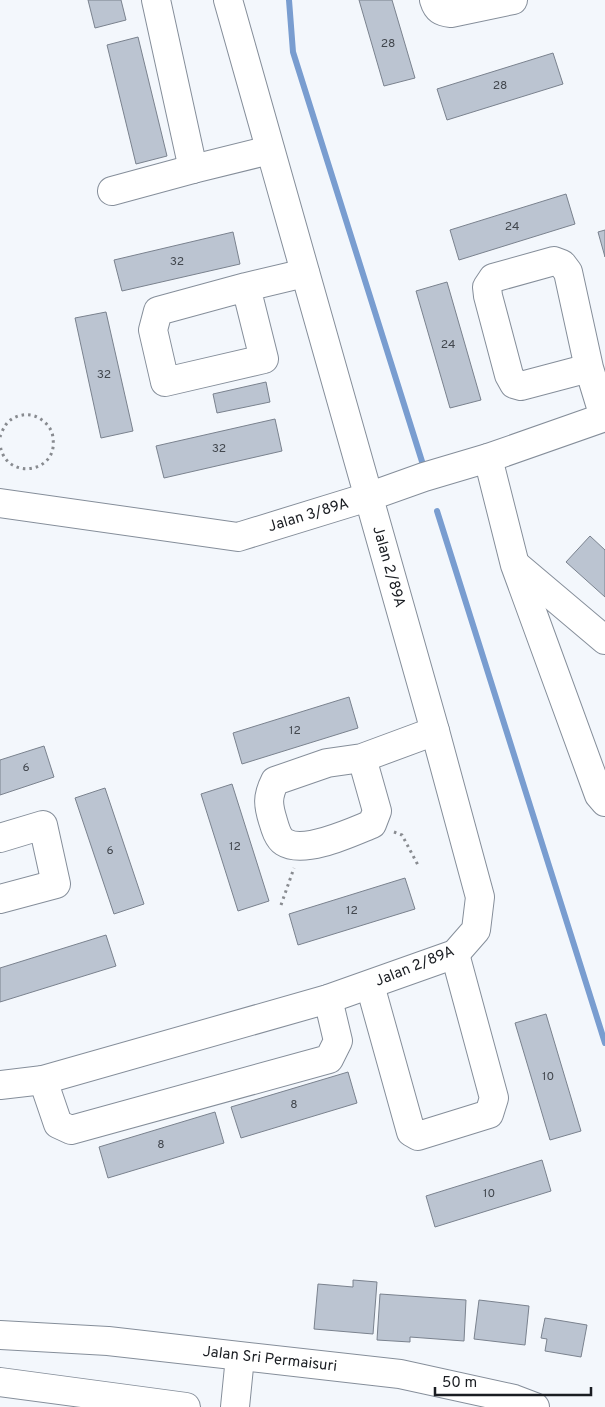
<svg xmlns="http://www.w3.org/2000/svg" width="605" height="1407" viewBox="0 0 605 1407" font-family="Overpass,sans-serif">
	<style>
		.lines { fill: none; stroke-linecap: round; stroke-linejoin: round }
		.stream { stroke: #799dd0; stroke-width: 6 }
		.building { fill: #bbc4d1; stroke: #7a828e }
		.minor-casing { stroke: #858e9a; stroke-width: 30 }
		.path { stroke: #888b90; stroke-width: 3; stroke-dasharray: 2.5 4; stroke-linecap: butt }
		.minor { stroke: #fff; stroke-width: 28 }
		.labels { text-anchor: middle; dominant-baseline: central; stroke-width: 5; stroke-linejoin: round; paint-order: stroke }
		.number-label { font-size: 12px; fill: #42474e }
		.street-label { font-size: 15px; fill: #1a1d22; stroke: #fff }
	</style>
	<rect width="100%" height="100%" fill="#f3f7fc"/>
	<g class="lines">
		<path class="stream" d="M289,0L293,52L425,471
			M437,511L605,1043"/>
	</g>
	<path class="building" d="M88,0H121L126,20L95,28Z
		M359,0H392L415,78L384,86Z
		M138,37L167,156L136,164L107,45Z
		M553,53L563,84L447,120L437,89Z
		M566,194L575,224L459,260L450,230Z
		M605,230V257L598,232Z
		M233,232L240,264L122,291L114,260Z
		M447,282L481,400L450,408L416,291Z
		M106,312L133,431L101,438L75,318Z
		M266,382L270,402L217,413L213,394Z
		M275,419L282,451L164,478L156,446Z
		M590,536L605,550V597L566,562Z
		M349,697L358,728L242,764L233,733Z
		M44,746L54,777L0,795V760Z
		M232,784L269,901L238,911L201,794Z
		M105,788L144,904L114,914L75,798Z
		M405,878L415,909L298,945L289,914Z
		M106,935L116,966L0,1002V968Z
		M546,1014L581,1131L550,1140L515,1023Z
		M348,1072L357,1103L241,1138L231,1107Z
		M215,1112L224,1143L108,1178L99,1147Z
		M542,1160L551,1191L435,1227L426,1196Z
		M353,1280L377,1282L373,1334L314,1329L318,1284L353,1287Z
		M380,1294L466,1300L464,1341L410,1337V1342L377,1340Z
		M479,1300L529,1306L525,1345L474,1339Z
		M545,1318L587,1325L581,1357L545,1351L547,1339L541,1338Z"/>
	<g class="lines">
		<defs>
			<g id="minor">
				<path d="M156,0L193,169"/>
				<path d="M434,0C437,10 441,12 451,13L513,0"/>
				<path d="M112,191L193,169L270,150"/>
				<path d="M246,287L264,359L165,382L153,330L158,311L246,287L305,273"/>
				<path d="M589,368L521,386L514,384L509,375L488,296L487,287L493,278L554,261L562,264L568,272L589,368L604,417"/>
				<path d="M488,458L515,565L599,795L605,802"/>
				<path id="s1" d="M0,503L238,537L368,497L424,477L488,458L605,417"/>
				<path d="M516,565L605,640"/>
				<path d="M362,758L377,811L372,824C352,832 304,855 284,842C278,838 275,828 273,821C268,805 267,797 275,781L327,763L362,758L435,731"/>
				<path d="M0,838L43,825L56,884L0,899"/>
				<path d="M370,985L411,1132L418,1136L489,1114L494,1098L455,954"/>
				<path d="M43,1080L58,1124L71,1130L329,1059L338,1041L328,999"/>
				<path d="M0,1085L43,1080L328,999L455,954L476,930L480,897L435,731L228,0"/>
				<path id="s2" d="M0,1335L108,1341L400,1374L514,1399L535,1407"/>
				<path d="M0,1382L186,1407"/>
				<path d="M235,1407L240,1357"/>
			</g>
		</defs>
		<use href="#minor" class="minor-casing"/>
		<path class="path" d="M0,437C1,434 3,429 5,426C12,414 31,411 42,420C49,425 53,432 53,439C58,474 4,481 0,444
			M394,832L402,835L419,867
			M281,905L294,868"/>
		<use href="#minor" class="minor"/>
	</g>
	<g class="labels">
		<g class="number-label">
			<text x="388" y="44">28</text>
			<text x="500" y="86">28</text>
			<text x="512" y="227">24</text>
			<text x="177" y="262">32</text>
			<text x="448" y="345">24</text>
			<text x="104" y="375">32</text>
			<text x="219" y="449">32</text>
			<text x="295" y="731">12</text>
			<text x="26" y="768">6</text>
			<text x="235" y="847">12</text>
			<text x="110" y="851">6</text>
			<text x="352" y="911">12</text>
			<text x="548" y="1077">10</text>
			<text x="294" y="1105">8</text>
			<text x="161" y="1145">8</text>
			<text x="489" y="1194">10</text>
		</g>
		<g class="street-label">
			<text stroke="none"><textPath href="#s1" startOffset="314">Jalan 3/89A</textPath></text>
			<text transform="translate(388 567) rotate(74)">Jalan 2/89A</text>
			<text transform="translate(415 967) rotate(-22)">Jalan 2/89A</text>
			<text stroke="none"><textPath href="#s2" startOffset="271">Jalan Sri Permaisuri</textPath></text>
		</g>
	</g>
	<path d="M435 1387v8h156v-8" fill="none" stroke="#1a1d22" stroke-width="2.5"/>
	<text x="442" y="1387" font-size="15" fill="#1a1d22" stroke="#ffffff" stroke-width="4" paint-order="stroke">50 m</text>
</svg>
